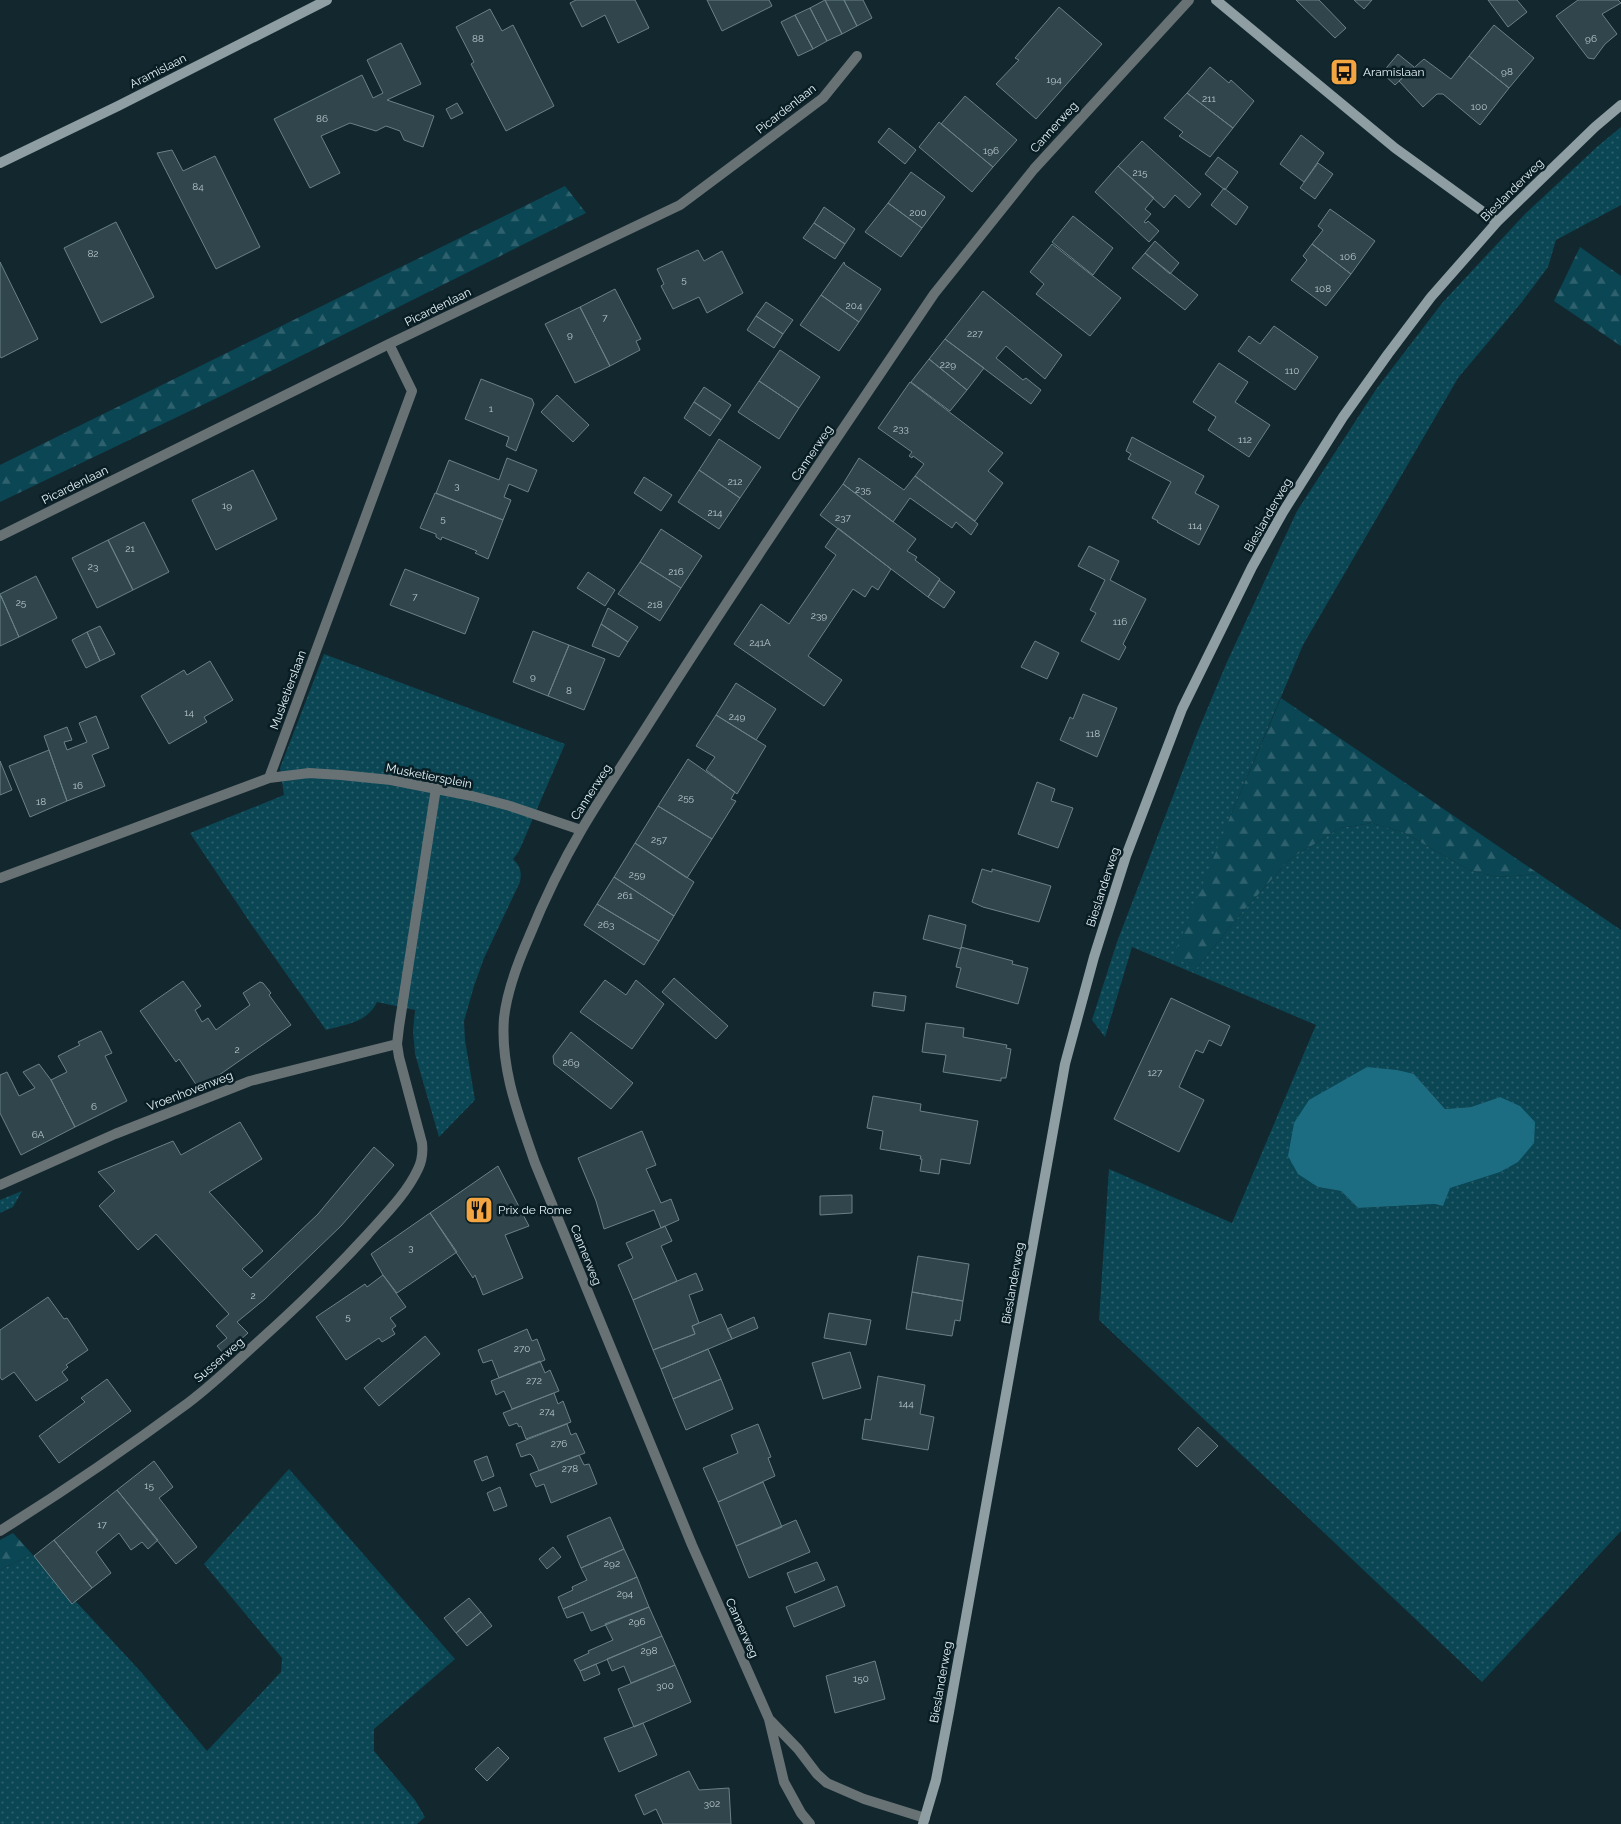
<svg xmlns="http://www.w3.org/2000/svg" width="1621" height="1824" viewBox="0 0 1621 1824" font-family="Raleway,sans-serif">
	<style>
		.grass { fill: url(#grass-dots); fill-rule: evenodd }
		.forest { fill: url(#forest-firs) }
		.water { fill: #1d6d82 }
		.building { fill: #30454c; stroke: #6a8188 }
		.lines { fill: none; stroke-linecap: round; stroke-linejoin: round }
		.street { stroke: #687275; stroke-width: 10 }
		.secondary { stroke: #8e9ea3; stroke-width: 10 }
		.labels { text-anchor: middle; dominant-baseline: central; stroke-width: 5; stroke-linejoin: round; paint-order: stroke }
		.number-label { font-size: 10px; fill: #b9c8cc }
		.street-label { font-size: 12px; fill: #e7f3f7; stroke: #091e24 }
		.poi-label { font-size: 12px; fill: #e7f3f7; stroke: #091e24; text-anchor: start }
	</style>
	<defs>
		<pattern id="grass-dots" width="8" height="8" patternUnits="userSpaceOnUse" patternTransform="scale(1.25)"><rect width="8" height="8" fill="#0a4654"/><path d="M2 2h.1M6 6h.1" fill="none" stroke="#2e616d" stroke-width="1.8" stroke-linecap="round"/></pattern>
		<pattern id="forest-firs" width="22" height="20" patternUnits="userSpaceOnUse" patternTransform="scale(1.25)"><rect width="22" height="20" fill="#0a4654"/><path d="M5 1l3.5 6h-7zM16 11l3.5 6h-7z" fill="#2e616d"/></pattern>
	</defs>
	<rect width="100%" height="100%" fill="#13282e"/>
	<path class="grass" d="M1621,127V205L1556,240L1548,267L1521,303L1458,378L1303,645L1230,817L1197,968L1238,917L1290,859L1340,828L1372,823L1405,833L1469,870L1498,877L1539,874L1621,930V1531L1482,1682L1099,1320L1109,1169L1232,1223L1316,1025L1132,947L1105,1037L1092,1020L1117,942L1198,731L1227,662L1297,511L1377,388L1443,302L1525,214L1598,146ZM1414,1074L1445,1109L1471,1107L1500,1097L1449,1188L1443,1206L1435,1204L1358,1208L1341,1191L1318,1187L1314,1182Z
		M324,654L565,744L519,851L513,859C520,866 522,871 520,882L484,958L474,986L464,1021L465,1040L475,1100L439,1137L415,1054L413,1031L415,1010L377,1002C367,1023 346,1024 326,1030L251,924L190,833L284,795L280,768Z
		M22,1191L13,1207L0,1213V1200Z
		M289,1469L455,1659L374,1729V1751L415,1800L425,1817L417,1824H0V1570L32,1554L141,1672L207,1751L281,1672L282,1658L204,1564Z"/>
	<path class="forest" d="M565,186L586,213L221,396L0,502V465Z
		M1580,247L1621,276V346L1554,301Z
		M1281,698L1539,874L1498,877L1469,870L1405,833L1372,823L1340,828L1290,859L1238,917L1197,968L1173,957L1230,817Z
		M13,1533L32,1554L0,1570V1540Z"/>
	<path class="water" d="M1367,1067L1397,1070L1414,1074L1445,1109L1471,1107L1500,1097L1520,1106L1535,1122L1534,1143L1518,1162L1500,1172L1450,1188L1443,1206L1435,1204L1358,1208L1341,1191L1318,1187L1298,1174L1288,1156L1294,1123L1309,1100Z"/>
	<path class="building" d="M576,0H635L649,28L618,43L605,15L582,27L570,3Z
		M707,0H769L772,6L722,31Z
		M825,0L842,34L827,41L810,8Z
		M825,0H844L857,26L842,34Z
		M844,0H863L872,18L857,26Z
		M1296,0H1319L1346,28L1335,38Z
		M1354,0H1372L1364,9Z
		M1488,0H1517L1527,12L1508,27Z
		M1578,0H1618L1621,3L1602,14L1617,34L1605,44L1594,59L1588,58L1556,16Z
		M1059,7L1102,44L1036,119L996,84L1019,60L1015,58Z
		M810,8L827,41L813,49L795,15Z
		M490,9L502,31L513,25L554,106L506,131L471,64L474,62L456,27Z
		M795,15L813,49L798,56L781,22Z
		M1494,25L1534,58L1509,88L1469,56Z
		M401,43L421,84L387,100L434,116L423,147L404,140L400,131L386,126L376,131L350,123L321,136L340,173L310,188L274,119L362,75L373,98L383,93L367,60Z
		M1398,54L1414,67L1395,85L1382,73Z
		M1469,56L1509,88L1480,125L1443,94H1437L1423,107L1399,81L1424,59L1451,79Z
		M1210,67L1229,83L1231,80L1254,101L1233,128L1187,93Z
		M1187,93L1233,128L1210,157L1179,136L1183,132L1164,118Z
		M965,96L1017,140L993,167L941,124Z
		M457,103L463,113L451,119L446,109Z
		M939,122L993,167L972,192L919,147Z
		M889,128L916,150L905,164L878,142Z
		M1301,135L1324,153L1304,182L1280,164Z
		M1142,141L1201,194L1189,208L1175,195L1164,208L1118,166Z
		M172,150L183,171L215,156L260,247L216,269L157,153Z
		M1218,157L1238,172L1225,190L1205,174Z
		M1318,163L1333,174L1315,199L1300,188Z
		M1118,166L1154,198L1145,209L1151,214L1144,222L1146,223L1148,221L1159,231L1149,242L1095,192Z
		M911,172L945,197L922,228L888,203Z
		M1224,188L1248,207L1236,225L1211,205Z
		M888,203L922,228L901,257L865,232Z
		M824,207L855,229L845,244L814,223Z
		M1330,209L1375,241L1351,274L1312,244L1323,230L1318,226Z
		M1073,216L1113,248L1093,275L1052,242Z
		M116,222L154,297L101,323L64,248Z
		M814,223L845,244L835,259L803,238Z
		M1155,241L1179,263L1170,274L1145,253Z
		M1052,244L1121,298L1090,336L1036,294L1044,284L1030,272Z
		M1312,244L1351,274L1326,306L1291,280L1307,260L1303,256Z
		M698,250L704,261L722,251L743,293L707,313L699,297L673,309L661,286L664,284L657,269Z
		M1145,253L1198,295L1185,310L1132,268Z
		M0,262L38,339L1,358L0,356Z
		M844,262L845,265L881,289L859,322L821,295Z
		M615,289L641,339L636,341L640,350L610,366L580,307Z
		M983,291L1062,355L1045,379L1006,346L996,358L1023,380L1026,378L1041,390L1031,404L945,339Z
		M821,295L859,322L839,351L800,325Z
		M766,302L793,320L783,334L756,316Z
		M580,307L610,366L575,383L545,324Z
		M756,316L783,334L774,348L747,330Z
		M1274,326L1318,357L1295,390L1238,351L1249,336L1260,344Z
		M945,339L984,368L967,390L929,359Z
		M780,350L820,377L799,408L759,381Z
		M929,359L967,390L950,411L911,382Z
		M1219,363L1248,382L1235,402L1270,425L1249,457L1208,430L1216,417L1193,402Z
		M481,379L532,399L534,404L516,451L506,446L509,437L465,419Z
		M759,381L799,408L779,439L738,412Z
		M910,382L1003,453L988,471L1003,483L975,521L915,476L924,464L913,456L912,458L909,456L912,452L878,428Z
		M704,387L731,405L721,420L694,402Z
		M557,395L589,425L573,442L541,412Z
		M694,402L721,420L710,436L684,418Z
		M1132,437L1204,476L1195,493L1219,506L1199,545L1157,522L1158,521L1152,518L1171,482L1128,459L1131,454L1126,451Z
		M719,439L761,467L740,498L699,470Z
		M507,458L537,470L528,492L509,484L504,497L511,500L503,520L436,493L449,460L499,480Z
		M859,458L904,490L915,476L978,524L971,535L956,522L952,528L910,498L893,522L843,484Z
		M253,470L277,519L216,550L192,500Z
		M699,470L740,498L719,529L678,502Z
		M644,477L672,495L661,511L634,493Z
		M843,484L916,539L907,551L917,557L915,560L940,579L928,597L820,515Z
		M435,493L503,520L488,559L475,553L477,551L442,537L441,540L436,537V534L420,528Z
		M144,522L169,572L133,590L108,540Z
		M838,528L891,569L878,590L872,586L865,597L853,589L808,656L842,680L824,706L734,644L761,604L789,624L836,555L825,547Z
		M661,529L702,556L681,588L640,562Z
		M108,540L133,590L97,608L72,558Z
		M1089,546L1119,561L1110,580L1146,599L1123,644L1126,647L1119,660L1081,641L1096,613L1090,610L1105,580L1078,566Z
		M640,562L681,588L660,621L618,594Z
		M405,569L479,598L465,634L390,605Z
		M588,572L615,590L605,606L577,588Z
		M36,576L57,618L19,637L0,594Z
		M939,580L955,592L944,608L928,597Z
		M1,596L19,637L0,646V597Z
		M608,608L638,627L628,642L601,624Z
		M601,624L628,642L619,657L592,646Z
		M100,626L115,654L100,661L87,632Z
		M533,631L569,645L548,696L513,682Z
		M87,632L100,661L86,668L72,640Z
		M1035,641L1059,653L1047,679L1021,667Z
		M569,645L605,659L584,710L548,696Z
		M210,661L233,700L204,717L207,722L169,744L141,696L184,670L187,675Z
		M736,683L776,709L756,740L716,715Z
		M1083,694L1117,708L1097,757L1060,740L1070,717L1073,719Z
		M716,715L766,746L737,794L706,770L715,757L696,746Z
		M96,716L109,748L92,755L105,786L67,801L44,736L67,727L72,740L64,742L67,750L87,742L79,723Z
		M49,750L67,801L30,817L9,766Z
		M688,759L735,792L731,799L736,801L712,839L658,806Z
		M0,761L12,790L0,795Z
		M1037,782L1055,789L1051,801L1073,808L1058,848L1018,834Z
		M658,806L712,839L687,878L635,843Z
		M635,843L694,882L674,916L614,877Z
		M982,869L992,872V869L1051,886L1039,922L983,907L972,902Z
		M614,877L674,916L659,941L597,904Z
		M597,904L659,941L644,965L584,925Z
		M929,915L966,925L961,949L923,939Z
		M961,947L1013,961L1012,964L1028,968L1018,1004L956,987L961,968L956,967Z
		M674,978L728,1026L716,1039L662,992Z
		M605,980L626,995L636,980L664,1004L632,1049L580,1012Z
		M183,981L201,1006L195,1010L202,1022L208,1018L216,1030L250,1005L243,993L260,982L263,983L271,993L269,995L291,1025L199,1089L179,1059L176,1062L140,1011Z
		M874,992L906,996L904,1011L872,1006Z
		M1171,998L1230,1026L1221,1046L1209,1040L1203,1053L1196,1050L1179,1087L1204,1100L1179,1152L1114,1119Z
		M926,1023L964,1028L963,1037L1007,1045L1006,1048L1011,1049L1006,1078H1001V1081L943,1072L946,1055L922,1052Z
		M101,1031L112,1053L105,1056L127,1101L75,1127L51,1080L67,1072L58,1056L80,1045L78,1042Z
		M571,1032L633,1083L611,1109L554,1064L553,1056Z
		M39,1064L51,1080L75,1127L21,1155L0,1113V1075L7,1072L19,1096L35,1088L23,1072Z
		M873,1096L921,1104L920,1111L978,1121L970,1164L941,1159L939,1174L920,1171L922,1159H920L921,1156L880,1149L883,1131L867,1128Z
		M240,1122L262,1159L209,1192L263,1251L242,1269L251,1278L318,1214L374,1147L394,1165L341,1226L265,1299L237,1322L248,1333L224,1354L217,1346L227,1338L216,1326L229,1314L156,1234L138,1250L99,1206L115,1191L98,1172L173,1141L181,1155Z
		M642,1131L656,1165L646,1169L661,1203L671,1199L679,1220L661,1228L654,1210L604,1229L596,1201L578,1158Z
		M498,1166L529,1226L505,1235L523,1278L483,1295L475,1275L473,1278L430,1213Z
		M852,1195V1213L820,1215V1196Z
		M430,1213L457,1252L397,1293L383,1275L371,1254Z
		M665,1226L672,1241L661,1246L677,1281L633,1300L618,1265L633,1258L626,1243Z
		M918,1256L969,1264L963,1301L912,1292Z
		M696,1273L703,1290L689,1295L699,1323L692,1326L695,1334L653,1350L633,1300Z
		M383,1275L406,1307L390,1318L396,1326L392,1329L395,1334L382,1342L379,1338L346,1360L316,1317L365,1284L367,1287Z
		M912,1292L963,1301L960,1321L955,1320L952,1336L906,1329Z
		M48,1297L64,1319L67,1318L88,1350L66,1365L68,1367L62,1372L68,1380L36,1401L14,1372L2,1380L0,1377V1330Z
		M829,1313L871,1320L866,1345L824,1338Z
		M721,1314L732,1339L661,1369L653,1350L695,1334L692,1326Z
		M754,1317L758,1328L732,1339L727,1329Z
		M527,1329L532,1341L537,1339L545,1360L499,1378L492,1360L483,1363L478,1350Z
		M425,1336L440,1354L379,1406L364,1388Z
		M708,1349L721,1379L673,1399L661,1369Z
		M850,1352L861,1388L823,1399L812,1363Z
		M540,1361L545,1373L550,1370L559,1391L512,1409L504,1391L496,1395L491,1381Z
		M878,1376L925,1385L920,1414L934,1417L928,1450L862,1439L865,1419L871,1420Z
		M107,1379L131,1411L59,1463L39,1436L85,1402L81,1398Z
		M721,1379L733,1409L686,1430L673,1399Z
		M554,1393L558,1404L563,1401L571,1422L526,1439L521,1426L519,1427L517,1423L509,1426L503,1413Z
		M567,1424L571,1435L576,1433L585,1453L539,1471L533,1457L530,1454L521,1457L516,1444Z
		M758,1424L771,1457L768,1458L775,1476L718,1502L703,1468L738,1453L731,1435Z
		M1198,1427L1218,1446L1197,1467L1178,1449Z
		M579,1455L584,1465L589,1464L597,1484L551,1503L544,1484L536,1487L530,1474Z
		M487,1456L494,1476L482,1481L474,1461Z
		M154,1461L173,1487L159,1498L197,1547L176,1564L117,1490Z
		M763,1482L782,1527L736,1546L718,1502Z
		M500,1487L507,1506L494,1511L487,1493Z
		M117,1490L158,1540L148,1549L142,1542L131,1550L119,1533L96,1552L111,1573L92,1588L54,1540Z
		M610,1517L624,1549L581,1568L567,1536Z
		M796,1520L810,1552L749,1578L736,1546Z
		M54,1540L92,1588L72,1604L34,1556Z
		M553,1547L561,1557L547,1569L539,1559Z
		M624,1549L637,1577L563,1609L558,1597L573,1590L572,1587L587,1580L581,1568Z
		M817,1562L825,1580L795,1593L787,1573Z
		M637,1577L649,1607L591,1631L583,1612L567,1618L563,1609Z
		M837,1586L845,1606L794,1627L786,1607Z
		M469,1598L481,1612L456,1633L444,1618Z
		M649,1607L662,1636L580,1671L574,1660L589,1653L588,1651L613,1640L605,1624Z
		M481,1612L492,1626L467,1646L456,1633Z
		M662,1636L675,1665L631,1683L624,1666L612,1671L607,1659Z
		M875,1661L885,1699L835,1713L826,1676Z
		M596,1664L600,1674L584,1681L580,1671Z
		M675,1665L691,1702L634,1727L618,1689Z
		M643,1723L657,1755L619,1772L604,1738Z
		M498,1747L509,1758L487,1781L475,1769Z
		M689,1771L699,1790L729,1788L731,1824H663L656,1809L644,1815L635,1795Z"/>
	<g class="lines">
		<path class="street" d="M0,536L389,344L680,205L823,98L857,56
			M269,778L309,773L341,775L391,780L472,796L510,806L581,830
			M0,878L269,778L412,391L389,344
			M0,1185L115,1134L250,1081L397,1044
			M0,1531C64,1491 127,1448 188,1403C213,1384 236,1362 259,1341C297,1307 333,1272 367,1235C385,1215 407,1193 418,1169C422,1161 423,1152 422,1143L399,1057L397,1044L399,1027L436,788
			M770,1720L798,1749L817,1774L827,1783L864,1799L925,1818
			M810,1824L801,1813L784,1782L769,1719L692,1545L535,1163C519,1116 500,1069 504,1018C507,990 518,962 529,937C544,900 562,863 582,829C602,795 625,761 646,728C739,581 837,438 934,294L1034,169L1189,0"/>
		<path class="secondary" d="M1216,0L1395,148L1497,222
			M0,163L118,106L327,0
			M923,1824L936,1780L949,1712L1065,1064L1094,957L1126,856L1182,709L1252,567L1283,512L1343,417L1388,354L1431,297L1497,222L1595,127L1621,105"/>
	</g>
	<defs>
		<symbol id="bus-square" viewBox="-11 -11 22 22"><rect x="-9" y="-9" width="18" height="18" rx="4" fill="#f2a541" stroke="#091e24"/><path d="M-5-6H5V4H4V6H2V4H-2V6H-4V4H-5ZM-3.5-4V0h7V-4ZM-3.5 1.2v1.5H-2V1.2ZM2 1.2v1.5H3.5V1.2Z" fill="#111"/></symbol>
		<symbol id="restaurant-square" viewBox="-11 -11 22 22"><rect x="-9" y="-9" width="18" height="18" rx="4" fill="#f2a541" stroke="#091e24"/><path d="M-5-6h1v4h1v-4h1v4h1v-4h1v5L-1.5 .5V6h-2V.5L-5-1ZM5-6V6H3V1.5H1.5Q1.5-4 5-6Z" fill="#111"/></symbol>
	</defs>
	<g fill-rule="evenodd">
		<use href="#bus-square" x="1328" y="56" width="32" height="32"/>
		<use href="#restaurant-square" x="463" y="1194" width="32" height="32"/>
	</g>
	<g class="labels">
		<g class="number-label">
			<text x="478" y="38">88</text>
			<text x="1591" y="38">96</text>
			<text x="1507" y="71">98</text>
			<text x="1054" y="79">194</text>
			<text x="1209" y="98">211</text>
			<text x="1479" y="106">100</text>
			<text x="322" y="118">86</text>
			<text x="991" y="150">196</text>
			<text x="1140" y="172">215</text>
			<text x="198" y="186">84</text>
			<text x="918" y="212">200</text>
			<text x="93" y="253">82</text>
			<text x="1348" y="256">106</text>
			<text x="684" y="279">5</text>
			<text x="1323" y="288">108</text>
			<text x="854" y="305">204</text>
			<text x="605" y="317">7</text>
			<text x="975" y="333">227</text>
			<text x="570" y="334">9</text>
			<text x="948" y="364">229</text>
			<text x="1292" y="370">110</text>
			<text x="491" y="408">1</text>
			<text x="901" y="428">233</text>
			<text x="1245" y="439">112</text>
			<text x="735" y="481">212</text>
			<text x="457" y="485">3</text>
			<text x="863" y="489">235</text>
			<text x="227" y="505">19</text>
			<text x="715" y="512">214</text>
			<text x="843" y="517">237</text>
			<text x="443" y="518">5</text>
			<text x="1195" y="525">114</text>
			<text x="130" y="548">21</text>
			<text x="93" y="566">23</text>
			<text x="676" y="571">216</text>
			<text x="415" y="596">7</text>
			<text x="21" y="602">25</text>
			<text x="655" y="604">218</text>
			<text x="819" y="615">239</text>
			<text x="1120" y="621">116</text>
			<text x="760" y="642">241A</text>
			<text x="533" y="676">9</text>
			<text x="569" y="690">8</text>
			<text x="189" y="712">14</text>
			<text x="737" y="716">249</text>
			<text x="1093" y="733">118</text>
			<text x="78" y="785">16</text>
			<text x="686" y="797">255</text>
			<text x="41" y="801">18</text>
			<text x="659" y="839">257</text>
			<text x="637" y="874">259</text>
			<text x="625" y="895">261</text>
			<text x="606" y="924">263</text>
			<text x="237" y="1049">2</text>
			<text x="571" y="1062">269</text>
			<text x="1155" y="1072">127</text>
			<text x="94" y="1106">6</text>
			<text x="38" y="1134">6A</text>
			<text x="411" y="1247">3</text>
			<text x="253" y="1295">2</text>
			<text x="348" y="1316">5</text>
			<text x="522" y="1348">270</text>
			<text x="534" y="1380">272</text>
			<text x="906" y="1403">144</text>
			<text x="547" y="1411">274</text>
			<text x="559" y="1443">276</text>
			<text x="570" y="1468">278</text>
			<text x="149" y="1485">15</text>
			<text x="102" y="1524">17</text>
			<text x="612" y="1563">292</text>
			<text x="625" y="1593">294</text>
			<text x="637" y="1621">296</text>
			<text x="649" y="1650">298</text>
			<text x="861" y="1678">150</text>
			<text x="665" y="1685">300</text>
			<text x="712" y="1803">302</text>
		</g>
		<g class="street-label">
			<text transform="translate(158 71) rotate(-27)">Aramislaan</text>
			<text transform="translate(786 109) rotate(-38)">Picardenlaan</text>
			<text transform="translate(1054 127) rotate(-48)">Cannerweg</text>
			<text transform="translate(1512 190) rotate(-45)">Bieslanderweg</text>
			<text transform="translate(438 307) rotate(-26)">Picardenlaan</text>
			<text transform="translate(812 453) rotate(-56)">Cannerweg</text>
			<text transform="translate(75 485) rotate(-26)">Picardenlaan</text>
			<text transform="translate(1268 515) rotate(-60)">Bieslanderweg</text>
			<text transform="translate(288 690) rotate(-70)">Musketierslaan</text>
			<text transform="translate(429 776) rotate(11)">Musketiersplein</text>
			<text transform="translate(591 792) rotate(-57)">Cannerweg</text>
			<text transform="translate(1103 887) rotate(-72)">Bieslanderweg</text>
			<text transform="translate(190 1091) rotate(-21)">Vroenhovenweg</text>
			<text transform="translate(586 1255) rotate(68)">Cannerweg</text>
			<text transform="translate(1013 1283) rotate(-80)">Bieslanderweg</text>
			<text transform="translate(219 1360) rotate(-41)">Susserweg</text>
			<text transform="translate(742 1628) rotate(66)">Cannerweg</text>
			<text transform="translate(941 1682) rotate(-80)">Bieslanderweg</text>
		</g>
		<g class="poi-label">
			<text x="1363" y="72">Aramislaan</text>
			<text x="498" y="1210">Prix de Rome</text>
		</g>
	</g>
</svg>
